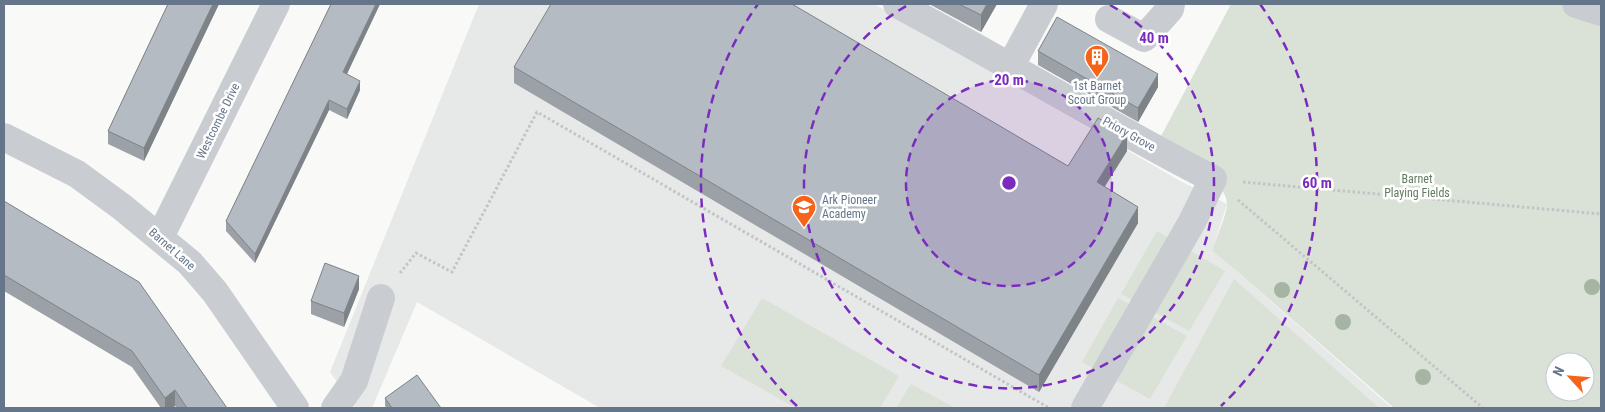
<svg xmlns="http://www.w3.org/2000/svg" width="1605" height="412" viewBox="0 0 1605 412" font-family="'Roboto Condensed',sans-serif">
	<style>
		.built { fill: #e7e8e8 }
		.park { fill: #dae2d7; fill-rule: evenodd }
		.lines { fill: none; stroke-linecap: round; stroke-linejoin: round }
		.path { stroke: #c2c4c7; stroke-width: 3; stroke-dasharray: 2.5 2.5; stroke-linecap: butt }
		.minor { stroke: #c9ccd1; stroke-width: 28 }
		.tree { fill: #a6b4a4 }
		.wall { fill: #9ba1a7 }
		.shaded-wall { fill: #7e8388 }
		.building { fill: #b4bbc2; stroke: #7e8388 }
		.ring { fill: none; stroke: #7b2cbf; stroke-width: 2.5; stroke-dasharray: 9 6 }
		.labels { text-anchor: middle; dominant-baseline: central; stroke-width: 5; stroke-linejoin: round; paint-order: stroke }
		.poi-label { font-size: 12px; fill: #65768b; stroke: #fff }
		.street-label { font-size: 12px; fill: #65768b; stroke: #fff }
		.park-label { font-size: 12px; fill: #637b61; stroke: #fff }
		.centre { fill: #7b2cbf; stroke: #fff; stroke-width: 2.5 }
		.ring-label { font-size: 15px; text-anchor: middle; font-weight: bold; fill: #7b2cbf; stroke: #fff; stroke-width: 5; stroke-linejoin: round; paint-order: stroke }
	</style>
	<rect width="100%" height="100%" fill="#f9f9f7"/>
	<path class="built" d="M479,4H874L1182,182L1227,204L1212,251L1231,266L1392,408H600L417,302L372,408H356L330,372Z"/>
	<path class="park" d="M1231,4H1561L1601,16V408H1394L1231,266L1212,251C1215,241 1228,212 1227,203C1226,180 1177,153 1159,140ZM1555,362H1585V392H1555Z
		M1157,231L1225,271L1189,331L1121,294Z
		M1234,279L1379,408H1164Z
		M762,298L899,376L880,408H796L721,366Z
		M1118,298L1187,336L1150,399L1082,362Z
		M911,384L955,408H896Z"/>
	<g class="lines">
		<path class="path" d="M1243,182L1601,214
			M1238,200L1483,408
			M400,273L416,253L452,272L537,112L1049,408"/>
		<path class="minor" d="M897,4C1003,60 1105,124 1213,179L1192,222L1085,408
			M1576,4L1601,12
			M1109,19L1144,38L1170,9L1171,4
			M1010,67L1044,4
			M4,137L77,174L122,207L190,263L215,292L295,408
			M160,237L276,4
			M335,408L354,381L381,298"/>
	</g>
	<g class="tree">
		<circle cx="1592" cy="287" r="8"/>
		<circle cx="1282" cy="290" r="8"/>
		<circle cx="1343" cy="322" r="8"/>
		<circle cx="1423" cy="377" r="8"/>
	</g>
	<path class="wall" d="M168,4H219L144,161L108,144V131Z
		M331,4H380L347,74L360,90L347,119L329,110L255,263L226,231V221Z
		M929,4H997L981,32Z
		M1038,51L1158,87L1138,122L1038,65Z
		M514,67L1068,166L1127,151L1104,187L1138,223L1039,392L514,83Z
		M4,201L227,408H177L175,406L172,408H161L132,367L4,291Z
		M359,289L344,327L311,314V301Z
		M385,398L441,408H387L385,406Z"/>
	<path class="shaded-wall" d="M213,4H219L144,161V148Z
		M376,4H380L343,82V72Z
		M987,4H997L981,32V15Z
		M1158,74V87L1138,122V108Z
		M360,81V90L347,119V109Z
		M329,100V110L255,263V254Z
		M1127,134V151L1097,199V182Z
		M1138,207V223L1039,392V375Z
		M359,276V289L344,327V313Z
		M175,390V406L172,408H165V398Z"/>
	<path class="building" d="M168,4H213L144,148L108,131Z
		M331,4H376L343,72L360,81L347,109L329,100L255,254L226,221Z
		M551,4H792L1068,166L1098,118L1127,134L1097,182L1138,207L1039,375L514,67Z
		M959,4H987L981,15Z
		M1057,17L1158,74L1138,108L1038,51Z
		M4,201L139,282L227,408H187L175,390L165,398L132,351L4,275Z
		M325,263L359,276L344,313L311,301Z
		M417,375L441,408H392L385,398Z"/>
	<circle cx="1009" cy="183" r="103" fill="#7b2cbf" fill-opacity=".12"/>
	<g class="ring">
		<circle cx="1009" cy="183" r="103"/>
		<path d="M1110 5A205 205 0 1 1 908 5"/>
		<path d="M797 406A308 308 0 0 1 758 4M1260 4A308 308 0 0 1 1221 406"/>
	</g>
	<defs>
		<symbol id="building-pin" viewBox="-11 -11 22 30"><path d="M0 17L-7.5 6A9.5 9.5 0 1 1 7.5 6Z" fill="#f6641a" stroke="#fff"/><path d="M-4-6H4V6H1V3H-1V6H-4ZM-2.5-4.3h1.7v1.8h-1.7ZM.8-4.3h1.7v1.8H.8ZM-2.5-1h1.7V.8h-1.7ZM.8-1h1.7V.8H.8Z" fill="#fff"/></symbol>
		<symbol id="school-pin" viewBox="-11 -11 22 30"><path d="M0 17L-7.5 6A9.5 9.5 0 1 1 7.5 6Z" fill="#f6641a" stroke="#fff"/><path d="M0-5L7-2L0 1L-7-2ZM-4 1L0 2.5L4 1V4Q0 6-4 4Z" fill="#fff"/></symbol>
	</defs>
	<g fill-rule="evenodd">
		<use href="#building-pin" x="1083" y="43" width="28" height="38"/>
		<use href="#school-pin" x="790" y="193" width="28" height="38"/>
	</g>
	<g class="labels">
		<g class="poi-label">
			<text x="1097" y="86">1st Barnet<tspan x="1097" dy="14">Scout Group</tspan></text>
			<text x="822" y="200" text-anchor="start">Ark Pioneer<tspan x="822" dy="14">Academy</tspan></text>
		</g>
		<g class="street-label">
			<text transform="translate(218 121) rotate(-64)">Westcombe Drive</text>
			<text transform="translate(1129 134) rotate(29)">Priory Grove</text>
			<text transform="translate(172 249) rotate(41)">Barnet Lane</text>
		</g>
		<g class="park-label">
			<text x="1417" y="179">Barnet<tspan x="1417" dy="14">Playing Fields</tspan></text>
		</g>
	</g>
	<circle cx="1009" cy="183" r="8" class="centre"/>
	<g class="ring-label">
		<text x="1154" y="43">40 m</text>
		<text x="1009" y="85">20 m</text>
		<text x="1317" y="188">60 m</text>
	</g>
	<rect width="1605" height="412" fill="none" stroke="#65768b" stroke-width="10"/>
	<g transform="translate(1570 377) rotate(296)"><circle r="24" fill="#ffffff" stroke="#c1c8d1"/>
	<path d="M0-4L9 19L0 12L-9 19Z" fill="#f6641a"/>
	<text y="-8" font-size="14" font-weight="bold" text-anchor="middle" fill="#65768b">N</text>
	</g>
</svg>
